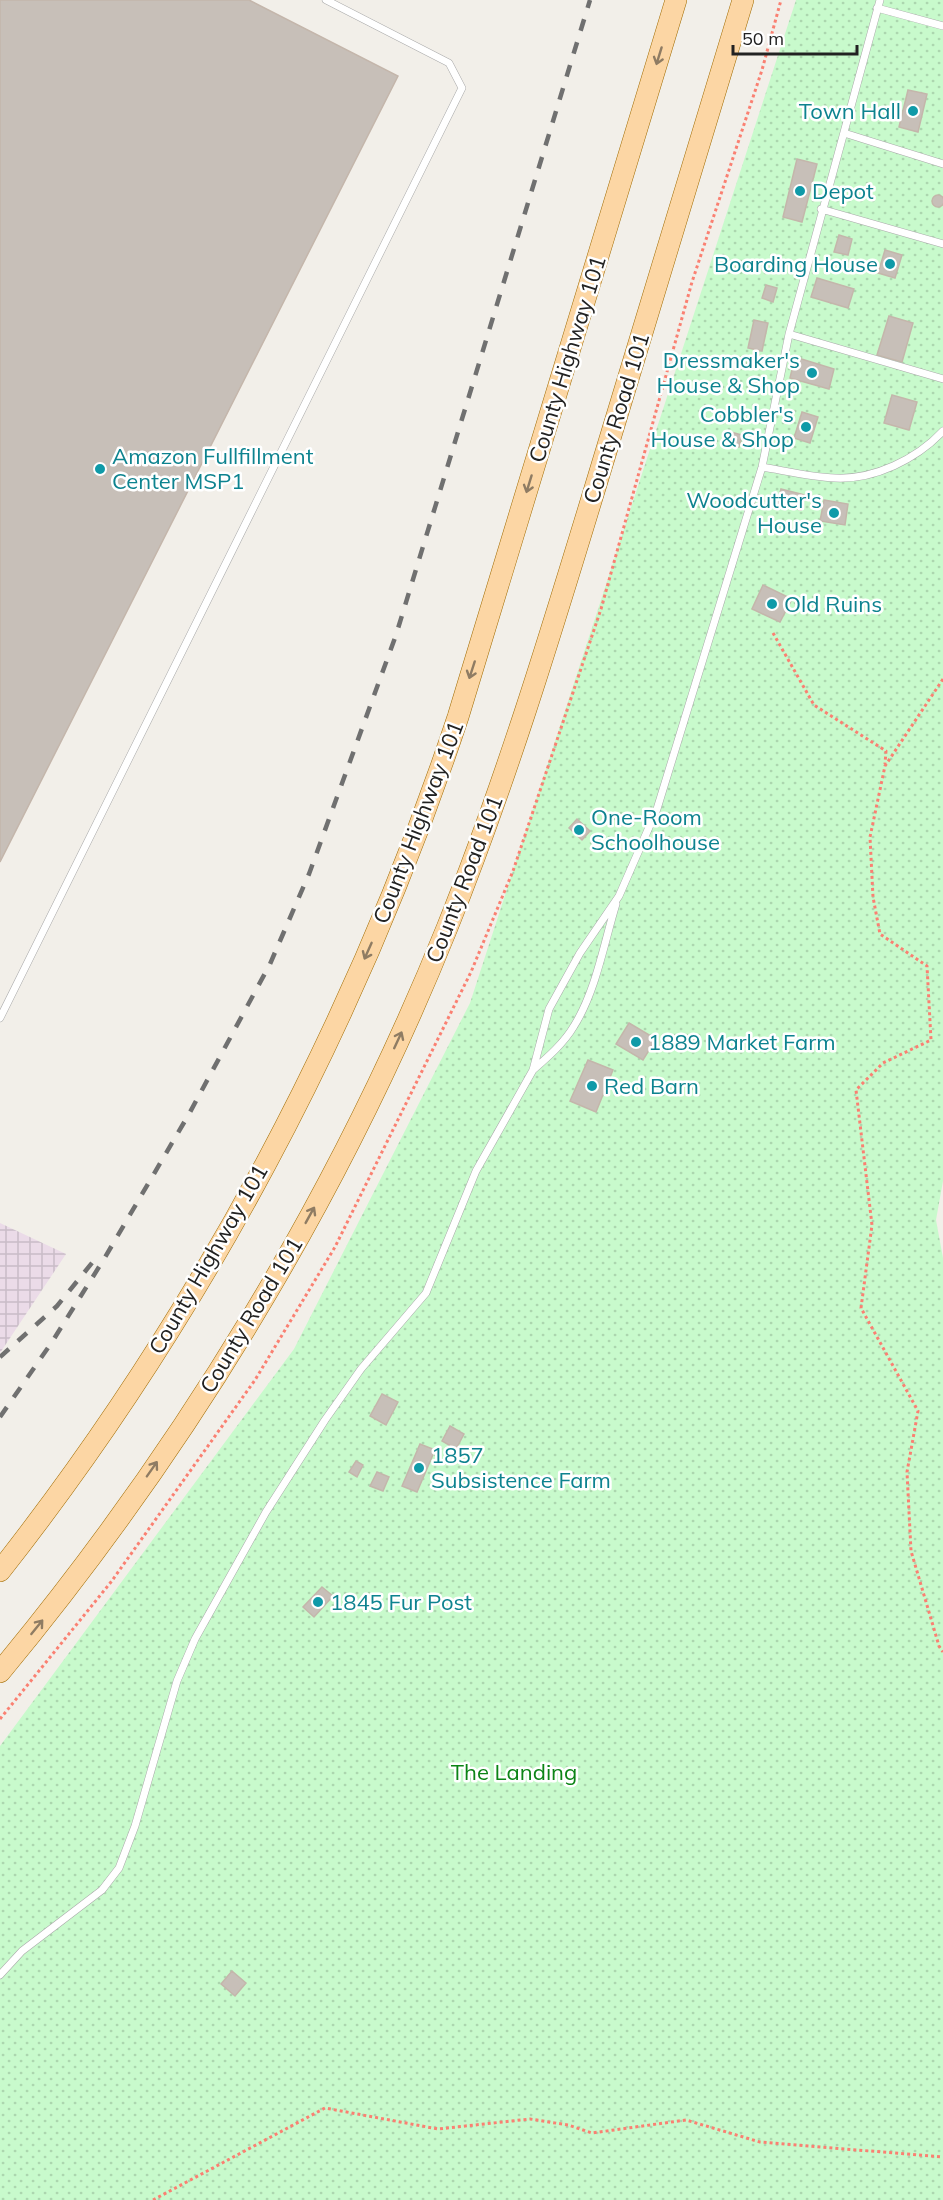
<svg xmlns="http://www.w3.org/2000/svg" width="943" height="2200" viewBox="0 0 943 2200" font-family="Mulish,sans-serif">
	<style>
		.industrial { fill: url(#industrial-grid) }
		.park { fill: url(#park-dots) }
		.building { fill: #c7bfb8; stroke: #c4b6ab; stroke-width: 1.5 }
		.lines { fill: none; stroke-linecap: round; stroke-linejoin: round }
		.service-casing { stroke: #a9a9a9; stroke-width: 8 }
		.primary-casing { stroke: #a06b00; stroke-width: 22 }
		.path { stroke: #fa8072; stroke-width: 3; stroke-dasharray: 3 3; stroke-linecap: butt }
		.service { stroke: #fff; stroke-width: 7 }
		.primary { stroke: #fcd6a4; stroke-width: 21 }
		.rail { stroke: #707070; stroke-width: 4.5; stroke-dasharray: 12 12; stroke-linecap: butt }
		.oneway { stroke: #8f7c63 }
		.culture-dot { fill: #0f9aa8; stroke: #fff; stroke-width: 2 }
		.labels { text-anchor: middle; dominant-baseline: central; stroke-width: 5; stroke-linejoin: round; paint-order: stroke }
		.culture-label { font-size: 22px; fill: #0d838f; stroke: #fff; text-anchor: start }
		.street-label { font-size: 22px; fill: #222; stroke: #fff }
		.park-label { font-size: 22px; fill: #0c8416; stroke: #fff }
	</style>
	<defs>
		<pattern id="industrial-grid" width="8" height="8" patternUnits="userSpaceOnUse" patternTransform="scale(1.5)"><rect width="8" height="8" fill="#ebdbe8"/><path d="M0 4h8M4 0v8" fill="none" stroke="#c9bcc7"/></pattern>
		<pattern id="park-dots" width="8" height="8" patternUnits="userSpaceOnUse" patternTransform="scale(1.5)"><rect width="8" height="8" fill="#c8facc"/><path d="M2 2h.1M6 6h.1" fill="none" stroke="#acd6af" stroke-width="1.8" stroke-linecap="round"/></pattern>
	</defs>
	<rect width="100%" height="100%" fill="#f2efe9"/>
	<path class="industrial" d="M0,1223L66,1254L0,1353Z"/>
	<path class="park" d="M796,0H943V1181L936,1220L943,1258V2200H0V1746L294,1349L470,1003Z"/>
	<path class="building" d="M0,0H249L398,76L0,862Z
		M908,90L927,94L918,132L899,127Z
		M797,159L817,164L802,222L783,217Z
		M932 201a6 6 0 1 1 12 0a6 6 0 1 1-12 0Z
		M839,235L852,239L848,255L834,252Z
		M885,250L902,255L895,278L878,273Z
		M817,278L854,289L848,308L811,297Z
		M766,285L777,288L773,302L762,298Z
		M889,316L913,323L902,362L877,355Z
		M754,320L768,323L762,351L748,348Z
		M795,357L834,369L829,389L790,378Z
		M892,395L917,402L909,430L884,423Z
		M802,412L818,417L810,443L794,438Z
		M727,431L742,435L739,447L724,443Z
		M781,489L805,495L801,510L777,504Z
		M824,500L848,504L845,525L820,521Z
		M763,585L792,599L780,622L752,609Z
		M577,819L590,831L582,840L569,828Z
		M629,1023L656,1039L643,1060L616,1044Z
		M588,1060L613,1070L596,1112L570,1101Z
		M382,1394L398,1402L386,1425L370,1416Z
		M450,1426L464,1434L456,1449L442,1441Z
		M420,1444L435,1450L417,1492L402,1486Z
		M356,1461L363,1465L357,1477L349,1472Z
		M377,1472L389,1477L383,1491L370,1486Z
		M322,1587L333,1596L314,1617L303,1607Z
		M232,1971L246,1983L235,1996L221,1984Z"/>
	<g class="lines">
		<defs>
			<path id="service" d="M877,8L943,26
				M844,133L943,164
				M821,209L943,244
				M789,334L943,379
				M762,467C786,471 811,477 835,478C874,480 917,459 943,431
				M0,1018L462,88L449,63L326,0
				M533,1070C548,1057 564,1043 574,1026C596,991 604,943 616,904
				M0,1975L22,1951L102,1890L119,1868L135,1826L177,1681L195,1639L266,1512L325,1420L361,1369L426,1293L476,1171L533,1070L549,1009L580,953L619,896L657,809L762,467L789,334L880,0"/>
			<path id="primary" d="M0,1571C200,1317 356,1024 458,717L676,0
				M0,1672C185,1449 339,1196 447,928C505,784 550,636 595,488C645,326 694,163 743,0"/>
		</defs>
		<use href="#service" class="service-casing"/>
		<use href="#primary" class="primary-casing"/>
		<path class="path" d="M773,633L814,705L886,751L885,764
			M943,679L885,766L870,837L873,897L880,934L927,966L931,1040L883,1063L856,1090L872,1225L861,1308L918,1411L907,1472L911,1551L939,1646L943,1652
			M0,1719L111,1582L255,1380L335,1247L471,972L513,871L601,609L692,282L762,70L781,0
			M153,2200L325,2108L438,2129L530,2119L568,2125L592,2133L686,2120L760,2142L943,2157"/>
		<use href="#service" class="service"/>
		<use href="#primary" class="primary"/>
		<path class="rail" d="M0,1357L57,1306L96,1258
			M0,1417L52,1342L104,1259L189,1114L270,964L309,874L396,635L590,0"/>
	</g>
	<defs><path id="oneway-shaft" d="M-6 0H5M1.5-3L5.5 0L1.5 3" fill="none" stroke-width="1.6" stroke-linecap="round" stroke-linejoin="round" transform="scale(1.5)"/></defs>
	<g class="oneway">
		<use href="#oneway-shaft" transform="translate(659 56) rotate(107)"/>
		<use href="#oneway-shaft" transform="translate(529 484) rotate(107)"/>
		<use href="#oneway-shaft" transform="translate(472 670) rotate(108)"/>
		<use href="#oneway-shaft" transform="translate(368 951) rotate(114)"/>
		<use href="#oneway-shaft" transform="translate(398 1040) rotate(-65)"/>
		<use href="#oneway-shaft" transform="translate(310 1215) rotate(-61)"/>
		<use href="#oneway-shaft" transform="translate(152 1469) rotate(-55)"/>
		<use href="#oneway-shaft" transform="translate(37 1627) rotate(-51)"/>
	</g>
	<g class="culture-dot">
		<circle cx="913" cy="111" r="6"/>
		<circle cx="800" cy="191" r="6"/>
		<circle cx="890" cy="264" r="6"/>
		<circle cx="812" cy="373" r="6"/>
		<circle cx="806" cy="427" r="6"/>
		<circle cx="100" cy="469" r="6"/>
		<circle cx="834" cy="513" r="6"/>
		<circle cx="772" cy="604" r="6"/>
		<circle cx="579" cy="830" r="6"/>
		<circle cx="636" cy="1042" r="6"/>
		<circle cx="592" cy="1086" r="6"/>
		<circle cx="419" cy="1468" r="6"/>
		<circle cx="318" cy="1602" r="6"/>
	</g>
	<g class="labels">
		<g class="culture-label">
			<text x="901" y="111" text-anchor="end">Town Hall</text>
			<text x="812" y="191">Depot</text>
			<text x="878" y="264" text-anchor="end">Boarding House</text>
			<text x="800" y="360" text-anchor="end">Dressmaker's<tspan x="800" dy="25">House &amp; Shop</tspan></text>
			<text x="794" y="414" text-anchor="end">Cobbler's<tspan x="794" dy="25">House &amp; Shop</tspan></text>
			<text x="112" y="456">Amazon Fullfillment<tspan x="112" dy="25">Center MSP1</tspan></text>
			<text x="822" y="500" text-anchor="end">Woodcutter's<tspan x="822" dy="25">House</tspan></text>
			<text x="784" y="604">Old Ruins</text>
			<text x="591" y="817">One-Room<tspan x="591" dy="25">Schoolhouse</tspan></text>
			<text x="648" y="1042">1889 Market Farm</text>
			<text x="604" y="1086">Red Barn</text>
			<text x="431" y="1455">1857<tspan x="431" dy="25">Subsistence Farm</tspan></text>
			<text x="330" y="1602">1845 Fur Post</text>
		</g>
		<g class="street-label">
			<text transform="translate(567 359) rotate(-73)">County Highway 101</text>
			<text transform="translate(616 418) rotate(-73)">County Road 101</text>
			<text transform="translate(418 822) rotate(-69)">County Highway 101</text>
			<text transform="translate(464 879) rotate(-69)">County Road 101</text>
			<text transform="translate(208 1259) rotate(-60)">County Highway 101</text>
			<text transform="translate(251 1315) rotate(-59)">County Road 101</text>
		</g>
		<g class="park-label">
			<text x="514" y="1772">The Landing</text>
		</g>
	</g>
	<path d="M733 45v9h124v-9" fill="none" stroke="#222222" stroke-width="3"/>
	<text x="742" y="45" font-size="18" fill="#222222" stroke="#ffffff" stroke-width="4.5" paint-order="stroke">50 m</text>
</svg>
